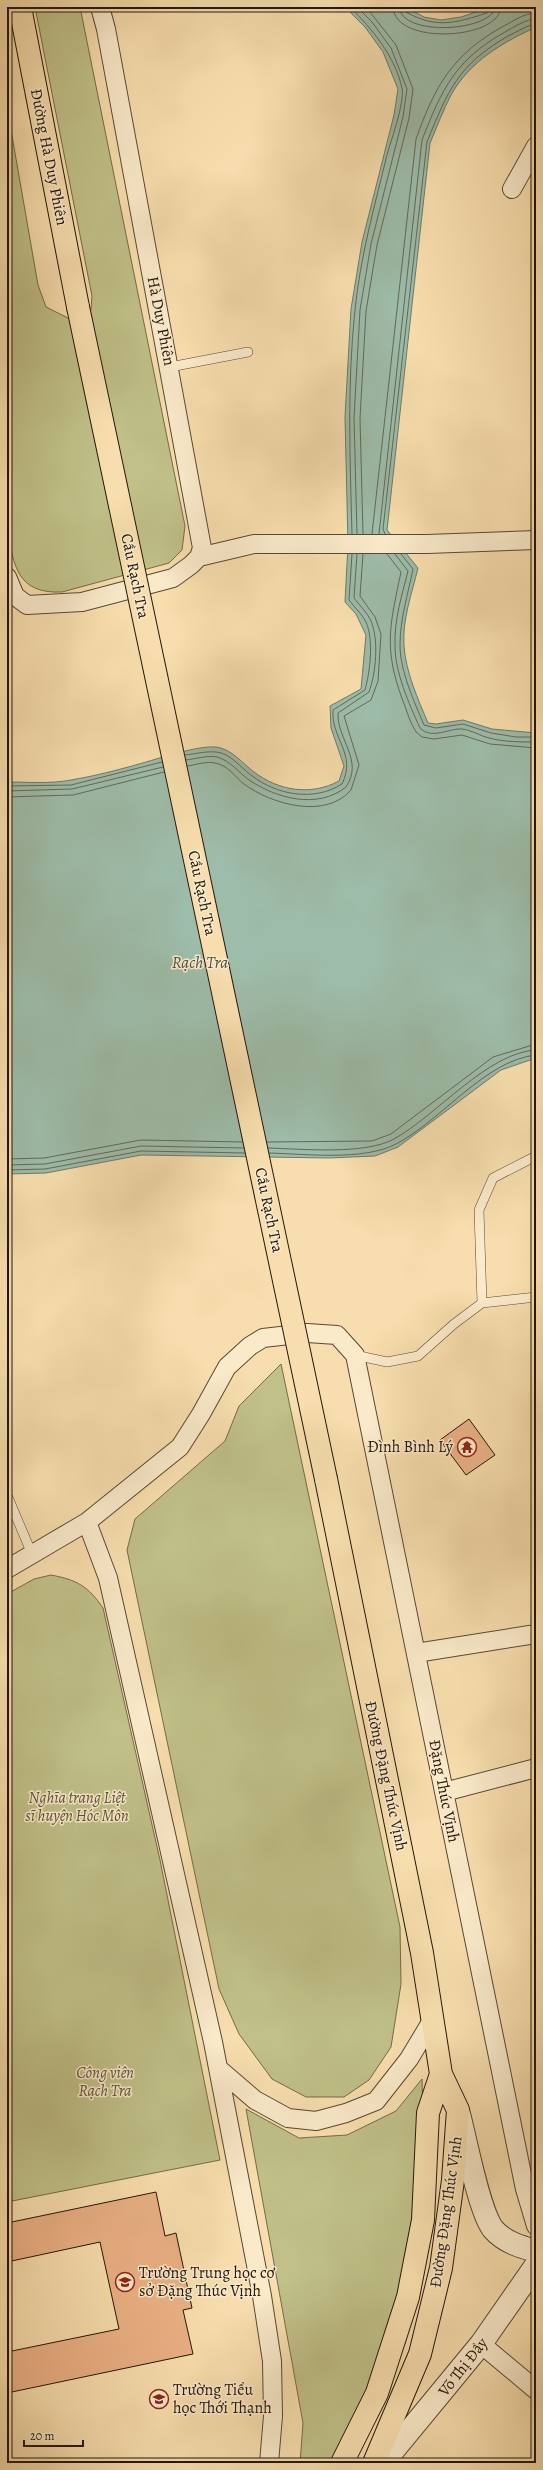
<svg xmlns="http://www.w3.org/2000/svg" width="543" height="2470" viewBox="0 0 543 2470" font-family="Alegreya,serif">
	<style>
		.green { fill: #c0c088; stroke: #726b4a }
		.water { fill: #9dbca9; stroke: #6c7a6b }
		.lines { fill: none; stroke-linecap: round; stroke-linejoin: round }
		.shore { stroke: #60695b; stroke-width: 1 }
		.building { fill: #eab185; stroke: #23160d }
		.service-casing { stroke: #584835; stroke-width: 10 }
		.minor-casing { stroke: #584835; stroke-width: 20 }
		.tertiary-casing { stroke: #584835; stroke-width: 24 }
		.primary-casing { stroke: #23160d; stroke-width: 24 }
		.service { stroke: #faeaca; stroke-width: 9 }
		.minor { stroke: #faeaca; stroke-width: 18 }
		.tertiary { stroke: #faeaca; stroke-width: 22 }
		.primary { stroke: #f8deae; stroke-width: 22 }
		.primary-bridge-casing { stroke: #23160d; stroke-width: 24; stroke-linecap: butt }
		.primary-bridge { stroke: #f8deae; stroke-width: 22 }
		.labels { text-anchor: middle; dominant-baseline: central; stroke-width: 3; stroke-linejoin: round; paint-order: stroke }
		.street-label { font-size: 16px; fill: #23160d; stroke: #faeaca }
		.poi-label { font-size: 16px; fill: #23160d; stroke: #faeaca; text-anchor: start }
		.park-label { font-size: 16px; font-style: italic; fill: #5a5238; stroke: #faeaca }
		.water-label { font-size: 17px; font-style: italic; fill: #4e5044; stroke: #faeaca }
	</style>
	<rect width="100%" height="100%" fill="#f8deae"/>
	<filter id="stains"><feTurbulence type="fractalNoise" baseFrequency=".005" numOctaves="4"/><feColorMatrix values="0 0 0 0 .2 0 0 0 0 .09 0 0 0 0 .02 0 0 0 .5 -.17"/></filter>
	<radialGradient id="worn" r=".72"><stop offset=".6" stop-color="#630" stop-opacity="0"/><stop offset="1" stop-color="#630" stop-opacity=".3"/></radialGradient>
	<path class="green" d="M35,7H80L185,526L182,550L169,563L62,592C17,594 14,566 7,530V107L38,285L46,307L70,319L91,310L92,296Z
		M281,1364L400,1927L401,1984L391,2047L369,2080L344,2097H306L272,2079L239,2034L219,1989L127,1550L135,1519L225,1441L239,1406Z
		M51,1575C77,1580 88,1586 103,1608L160,1860L220,2160L7,2202V1594L34,1579Z
		M422,2079L423,2113L418,2213L398,2323L332,2463H300L303,2423L246,2109L299,2138L347,2135L396,2111Z"/>
	<path class="water" d="M345,7H406L424,17L441,20L461,17L491,7H536V27C502,43 470,61 451,95C443,110 437,127 430,143L387,530L418,568C412,593 402,620 404,646C406,673 418,699 428,723L436,724L463,720L492,729L536,733V1058L501,1070L398,1147L375,1156L329,1158L141,1155L46,1173L7,1174V782C28,782 50,784 71,780C101,775 133,766 163,757C179,753 199,746 216,747C232,749 243,764 254,772C279,791 311,796 339,781L344,766L331,728L330,706L361,689L366,635L356,614L345,602L348,545L345,417L351,309L362,242L394,115L398,89L383,52L365,27Z"/>
	<g class="lines">
		<path class="shore" d="M350,7C372,29 395,56 402,88C405,104 390,142 386,159C374,208 360,259 355,310C347,384 350,459 352,534
			M393,7C394,46 500,40 501,7
			M399,7C401,38 494,31 495,7
			M404,7L406,12C436,29 456,23 487,13L490,7
			M357,534L354,418L360,310L371,244L403,117L407,89L391,48L372,22L357,7
			M363,534L360,418L366,311L377,245L409,118L413,89L396,45L366,7
			M372,534L416,139C435,86 452,55 502,27C512,22 524,13 536,13
			M379,534L422,140C442,89 455,60 505,32C514,27 526,19 536,19
			M385,534L383,529L427,142C448,90 458,65 508,36C517,32 527,25 536,24
			M387,554L401,572C390,625 383,648 403,701C407,711 410,723 416,732L422,737L434,739L462,735L490,744L536,748
			M395,554L408,571C402,595 394,620 395,646C395,672 409,704 420,728C432,740 449,728 462,729C471,730 481,736 489,738C504,742 520,742 536,742
			M401,554L413,569C408,594 400,619 400,645C400,671 414,701 424,725L436,728L463,724L491,733L516,737H536
			M185,755C195,754 206,751 216,752C230,753 240,767 251,775C276,795 314,802 342,784C357,754 331,739 333,710L365,690C370,672 374,640 366,622C362,614 355,608 349,600L352,554
			M186,760C195,759 208,755 217,757C231,761 238,772 249,780C276,798 317,810 346,787C364,760 337,740 338,713L369,692C376,673 379,640 371,621C367,612 360,606 354,598L357,554
			M187,766C195,765 207,761 215,763C228,765 235,777 244,784C271,804 325,820 351,790L359,765L344,716L371,700L378,681L381,634L375,617L360,596L363,554
			M7,786L71,785L162,762
			M7,791L72,789L163,767
			M7,797L73,795L164,772
			M267,1142L372,1141L391,1134L493,1057L536,1044
			M268,1148C302,1149 365,1155 394,1139C436,1116 488,1052 536,1050
			M269,1153C307,1154 363,1161 396,1144C441,1121 485,1060 536,1055
			M7,1159L44,1158L141,1140L242,1142
			M7,1165L45,1164L141,1146L244,1148
			M7,1170L45,1169L141,1151L245,1153"/>
	</g>
	<path class="building" d="M469,1419L495,1455L466,1475L440,1440Z
		M156,2192L165,2236L176,2233L192,2308L183,2310L193,2354L7,2393V2352L119,2329L100,2242L7,2262V2223Z"/>
	<g class="lines">
		<defs>
			<path id="service" d="M170,367L248,352
				M482,1303L479,1210L493,1178L536,1156
				M355,1355L387,1362L418,1356L454,1324L482,1303L536,1297
				M7,1495L32,1554"/>
			<path id="minor" d="M512,189L536,146
				M199,557L254,544H427L536,540
				M7,577L15,596L27,605L82,602L173,578L191,565L199,557L202,548L106,29L100,7
				M7,1569L87,1522
				M416,1653L536,1634
				M444,1792L536,1768
				M219,2069L255,2100L288,2118L316,2121L346,2113L376,2101L409,2059L433,2019
				M481,2344L536,2390
				M269,2463L273,2416L272,2361L262,2296L213,2042L108,1578L87,1522L180,1447L201,1414L227,1367L250,1346L263,1338L307,1333L337,1335L355,1355L525,2189L536,2226"/>
			<path id="tertiary" d="M459,2114C466,2140 479,2211 493,2229C504,2242 521,2247 536,2251
				M383,2463L481,2344L536,2265"/>
			<path id="primary" d="M20,7L78,307
				M326,1479L422,1953L441,2074L458,2110L453,2180L441,2268L420,2354L374,2463
				M342,2463L377,2393L408,2297L423,2220L428,2113L441,2074"/>
		</defs>
		<use href="#service" class="service-casing"/>
		<use href="#minor" class="minor-casing"/>
		<use href="#tertiary" class="tertiary-casing"/>
		<use href="#primary" class="primary-casing"/>
		<use href="#service" class="service"/>
		<use href="#minor" class="minor"/>
		<use href="#tertiary" class="tertiary"/>
		<use href="#primary" class="primary"/>
		<defs>
			<path id="primary-bridge" d="M78,307L326,1479"/>
		</defs>
		<use href="#primary-bridge" class="primary-bridge-casing"/>
		<use href="#primary-bridge" class="primary-bridge"/>
	</g>
	<defs>
		<symbol id="temple-ring" viewBox="-11 -11 22 22"><circle r="9.5" fill="#faeaca" stroke="#8f2418" stroke-width="1.5"/><path d="M0-6L5-2H3V0L6.5 2.5H4V6H1.5V3h-3V6H-4V2.5H-6.5L-3 0V-2H-5Z" fill="#8f2418"/></symbol>
		<symbol id="school-ring" viewBox="-11 -11 22 22"><circle r="9.5" fill="#faeaca" stroke="#8f2418" stroke-width="1.5"/><path d="M0-5L7-2L0 1L-7-2ZM-4 1L0 2.5L4 1V4Q0 6-4 4Z" fill="#8f2418"/></symbol>
	</defs>
	<g fill-rule="evenodd">
		<use href="#temple-ring" x="456" y="1436" width="22" height="22"/>
		<use href="#school-ring" x="114" y="2271" width="22" height="22"/>
		<use href="#school-ring" x="148" y="2388" width="22" height="22"/>
	</g>
	<g class="labels">
		<g class="street-label">
			<text transform="translate(49 157) rotate(79)">Đường Hà Duy Phiên</text>
			<text transform="translate(161 321) rotate(79)">Hà Duy Phiên</text>
			<text transform="translate(135 576) rotate(78)">Cầu Rạch Tra</text>
			<text transform="translate(202 893) rotate(78)">Cầu Rạch Tra</text>
			<text transform="translate(269 1210) rotate(78)">Cầu Rạch Tra</text>
			<text transform="translate(386 1776) rotate(78)">Đường Đặng Thúc Vịnh</text>
			<text transform="translate(444 1791) rotate(79)">Đặng Thúc Vịnh</text>
			<text transform="translate(446 2212) rotate(-82)">Đường Đặng Thúc Vịnh</text>
			<text transform="translate(463 2367) rotate(-52)">Võ Thị Đầy</text>
		</g>
		<g class="poi-label">
			<text x="453" y="1447" text-anchor="end">Đình Bình Lý</text>
			<text x="139" y="2273">Trường Trung học cơ<tspan x="139" dy="18">sở Đặng Thúc Vịnh</tspan></text>
			<text x="173" y="2390">Trường Tiểu<tspan x="173" dy="18">học Thới Thạnh</tspan></text>
		</g>
		<g class="park-label">
			<text x="77" y="1798">Nghĩa trang Liệt<tspan x="77" dy="18">sĩ huyện Hóc Môn</tspan></text>
			<text x="105" y="2073">Công viên<tspan x="105" dy="18">Rạch Tra</tspan></text>
		</g>
		<g class="water-label">
			<text x="200" y="962">Rạch Tra</text>
		</g>
	</g>
	<rect width="543" height="2470" fill="none" stroke="#f8deae" stroke-width="24"/>
	<rect x="8" y="8" width="527" height="2454" fill="none" stroke="#23160d" stroke-width="2"/>
	<rect x="12" y="12" width="519" height="2446" fill="none" stroke="#23160d"/>
	<path d="M24 2440v6h59v-6" fill="none" stroke="#23160d" stroke-width="2"/>
	<text x="30" y="2440" font-size="12" fill="#23160d" stroke="#faeaca" stroke-width="3" paint-order="stroke">20 m</text>
	<rect width="100%" height="100%" filter="url(#stains)"/>
	<rect width="100%" height="100%" fill="url(#worn)"/>
</svg>
